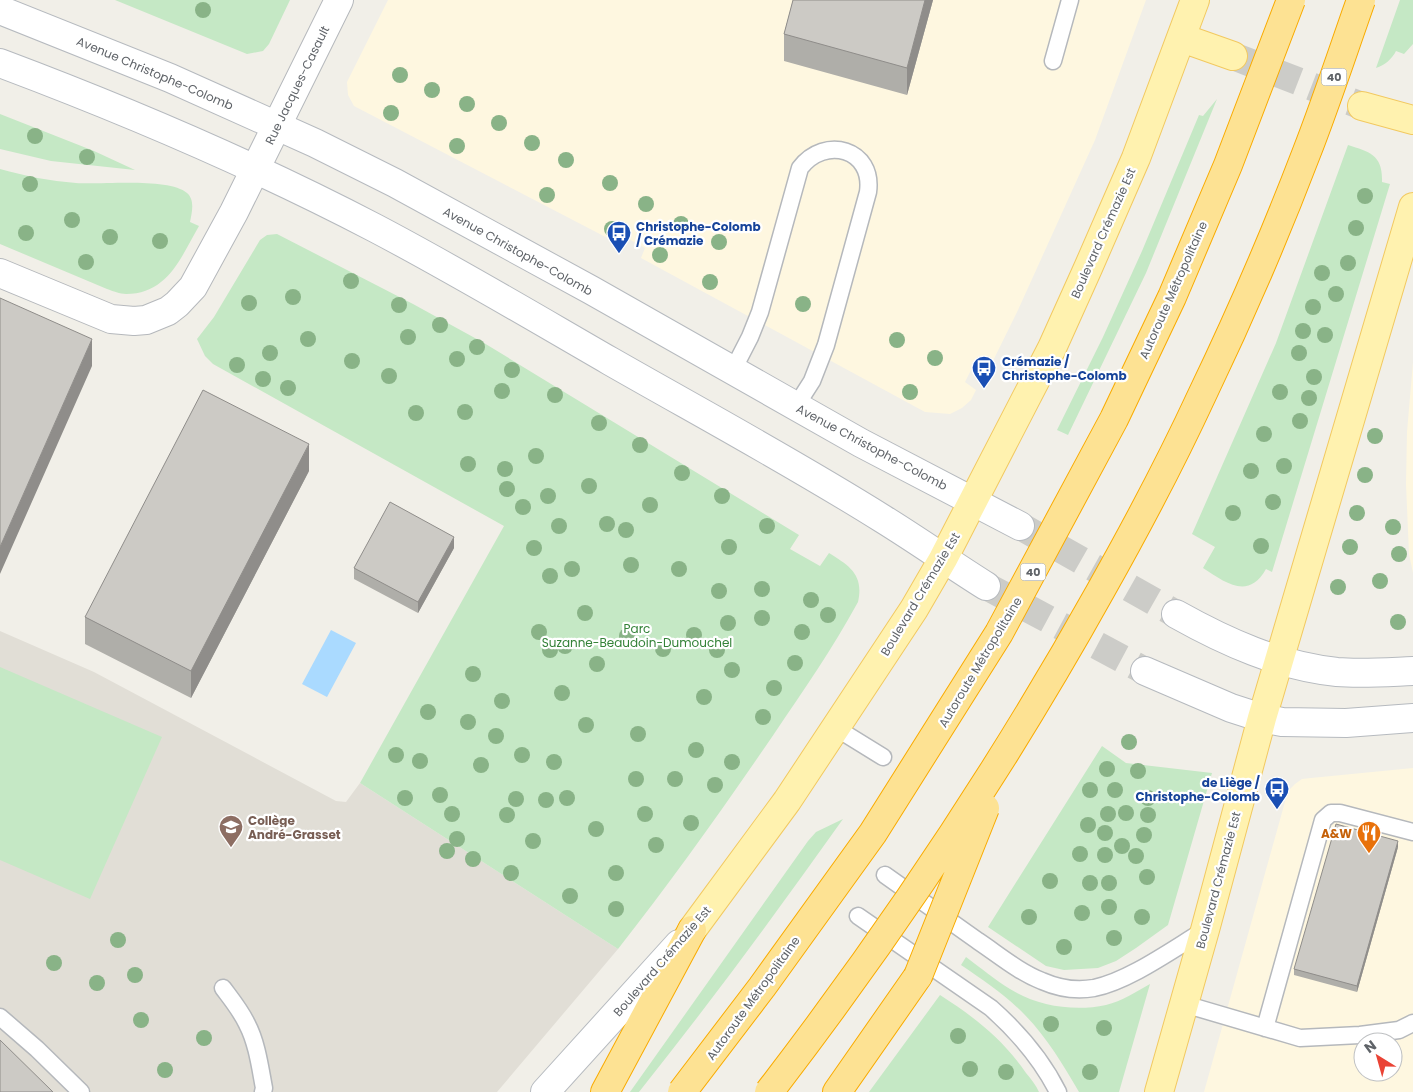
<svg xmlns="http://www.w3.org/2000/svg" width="1413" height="1092" viewBox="0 0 1413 1092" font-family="Poppins,sans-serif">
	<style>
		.commercial { fill: #fef7e0; fill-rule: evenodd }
		.education { fill: #e1ded6 }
		.green { fill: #c5e8c5 }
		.water { fill: #aadaff }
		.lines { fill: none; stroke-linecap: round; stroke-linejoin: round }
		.secondary-tunnel { stroke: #ccccc8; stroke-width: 28; stroke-dasharray: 28 14; stroke-linecap: butt }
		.primary-tunnel { stroke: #ccccc8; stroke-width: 28; stroke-dasharray: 28 14; stroke-linecap: butt }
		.service-casing { stroke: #b5b8bc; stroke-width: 19 }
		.minor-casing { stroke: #b5b8bc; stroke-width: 30 }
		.secondary-casing { stroke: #b6babf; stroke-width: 30 }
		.primary-casing { stroke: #f2c960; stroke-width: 30 }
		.motorway-casing { stroke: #f9ab00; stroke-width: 30 }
		.service { stroke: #fff; stroke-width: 16 }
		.minor { stroke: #fff; stroke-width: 28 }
		.secondary { stroke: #fff; stroke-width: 28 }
		.primary { stroke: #fff2af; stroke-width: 28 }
		.motorway { stroke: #fde293; stroke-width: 28 }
		.motorway-bridge-casing { stroke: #f9ab00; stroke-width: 30; stroke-linecap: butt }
		.motorway-bridge { stroke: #fde293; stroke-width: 28 }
		.tree { fill: #89b387 }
		.wall { fill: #afaea9 }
		.shaded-wall { fill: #8f8d8a }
		.building { fill: #cccac5; stroke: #8f8d8a }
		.labels { text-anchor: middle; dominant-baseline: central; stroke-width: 4.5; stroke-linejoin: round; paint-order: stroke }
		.shield { fill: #fff; stroke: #8f9295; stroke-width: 1 }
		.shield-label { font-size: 11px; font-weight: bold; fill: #5f6368 }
		.street-label { font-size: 12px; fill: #5f6368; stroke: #fff }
		.transit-label { font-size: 12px; font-weight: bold; fill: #164399; stroke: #fff; text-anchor: start }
		.park-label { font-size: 12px; fill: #348238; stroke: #fff }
		.education-label { font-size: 12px; font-weight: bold; fill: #785e54; stroke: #fff; text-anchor: start }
		.food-label { font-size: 12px; font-weight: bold; fill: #c56008; stroke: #fff; text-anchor: end }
	</style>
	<rect width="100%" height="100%" fill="#f1efe8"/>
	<path class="commercial" d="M388,0H1146L1095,140L1018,310L989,369L975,362L965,382L976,390L971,400L962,408L950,414L925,412L641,258L645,248L625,237L619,244L354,106L348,95L347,82Z
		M1413,362V573L1409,554L1406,484L1407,432Z
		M1413,768V1092H1204L1288,791L1295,784L1302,779L1311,778ZM1363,1042H1393V1072H1363Z"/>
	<path class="education" d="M0,631L94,672L336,801L346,802L360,783L618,949L497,1092H0Z"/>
	<path class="green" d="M115,0H290L269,44L263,51L247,54Z
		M1400,0H1413V44L1404,54L1396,51C1392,59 1385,65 1376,68Z
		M1217,99L1146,273L1068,435L1057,430L1103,337L1142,251L1199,115L1203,116Z
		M0,114L94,151L135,170L51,161L0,149Z
		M1348,145C1370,152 1383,155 1382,182L1390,184L1272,572L1266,569C1248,601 1225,582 1203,568L1215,547L1192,534L1276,343Z
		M0,169C25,176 50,181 76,183C101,185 169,177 187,193C195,200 192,212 190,222L199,226C181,257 168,294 126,294C120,294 113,291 107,289L0,244Z
		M277,234L413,304L484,343L799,535L790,549L820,566L829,553C850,566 864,575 858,602C833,648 803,691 774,734C724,807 673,879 618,949L360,783L504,526L213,364L205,356L197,339L214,317L260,240L267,235Z
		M0,667L162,737L90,899L0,860Z
		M1102,746L1126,763L1212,773L1168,925L1136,948L1116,961L1098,968L1064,970L1046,966L988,927Z
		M843,819C777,912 710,1003 639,1092H630L808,841L816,832Z
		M966,957C981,968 995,980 1010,989C1037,1006 1074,1012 1106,1005C1122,1001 1136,992 1150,984L1119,1092H1079C1063,1064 1045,1035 1023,1013C1004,994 983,980 961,965Z
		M940,995C974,1017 1002,1038 1026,1073C1031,1079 1036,1085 1039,1092H869Z"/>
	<path class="water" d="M331,630L356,643L327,697L302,684Z"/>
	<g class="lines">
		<path class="secondary-tunnel" d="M1020,526L1176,614
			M986,586L1145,671"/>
		<path class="primary-tunnel" d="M1233,56L1362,106"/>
		<defs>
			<path id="service" d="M1053,61L1070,0
				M733,370L750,337L760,312L800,168C825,135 874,149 868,192L826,345L812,381L796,406
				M836,728L883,757
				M885,875C916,897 947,919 978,941C999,955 1019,972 1042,981C1058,988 1077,991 1094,988C1129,981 1173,949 1205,930
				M858,916L991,1008C1018,1032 1042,1060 1058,1092
				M223,988C232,1000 241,1011 247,1024C257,1043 260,1067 264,1088L263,1092
				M1184,1004L1300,1038L1360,1035L1399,1030L1413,1023
				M0,1017L37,1049L81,1092
				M1265,1028L1323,820L1331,813H1340L1413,832"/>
			<path id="minor" d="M0,273L111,319L134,321L146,320L168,311L177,304L193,287L234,212L339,0"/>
			<path id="secondary" d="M0,10L170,78L315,143L395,183L591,290L861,443L1020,526
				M0,63C128,111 254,165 375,228C455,270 532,316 610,361C701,413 794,463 883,519C917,540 951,564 986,586
				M1176,614C1226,642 1279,666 1337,672C1362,674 1388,672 1413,671
				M1145,671L1231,708L1262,718L1282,722L1346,723L1413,718
				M545,1092L679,944"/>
			<path id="primary" d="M1182,38L1233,56
				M1362,106L1413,120
				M692,930L787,801L914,609L943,559L1052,348L1088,268L1136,158L1195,0
				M1159,1092L1205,930L1262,718L1413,207"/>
			<path id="motorway" d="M605,1092L692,930
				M837,1092L918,976"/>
		</defs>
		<use href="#service" class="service-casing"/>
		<use href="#minor" class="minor-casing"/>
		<use href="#secondary" class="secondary-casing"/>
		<use href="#primary" class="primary-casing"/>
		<use href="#motorway" class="motorway-casing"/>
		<use href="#service" class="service"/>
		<use href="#minor" class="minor"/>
		<use href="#secondary" class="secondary"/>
		<use href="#primary" class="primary"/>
		<use href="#motorway" class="motorway"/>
		<defs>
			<path id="motorway-bridge" d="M918,976L985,808
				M682,1092L762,987L873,833L999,633L1114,419L1172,297L1228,165L1291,0
				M769,1092C892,932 1003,766 1101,590C1137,526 1171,462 1202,395C1240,316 1275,235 1306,154C1326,103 1343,51 1361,0"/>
		</defs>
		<use href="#motorway-bridge" class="motorway-bridge-casing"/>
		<use href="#motorway-bridge" class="motorway-bridge"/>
	</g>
	<g class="tree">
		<circle cx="203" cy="10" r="8"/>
		<circle cx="400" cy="75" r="8"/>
		<circle cx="432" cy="90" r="8"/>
		<circle cx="467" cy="104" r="8"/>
		<circle cx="391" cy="113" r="8"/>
		<circle cx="499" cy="123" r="8"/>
		<circle cx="35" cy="136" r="8"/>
		<circle cx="532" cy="143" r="8"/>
		<circle cx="457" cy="146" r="8"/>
		<circle cx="87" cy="157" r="8"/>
		<circle cx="566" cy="160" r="8"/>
		<circle cx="610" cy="183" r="8"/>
		<circle cx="30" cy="184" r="8"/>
		<circle cx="547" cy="195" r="8"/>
		<circle cx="1365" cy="196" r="8"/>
		<circle cx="646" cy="204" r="8"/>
		<circle cx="72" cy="220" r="8"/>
		<circle cx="681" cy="224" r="8"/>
		<circle cx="1356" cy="228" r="8"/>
		<circle cx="612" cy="229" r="8"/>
		<circle cx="26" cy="233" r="8"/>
		<circle cx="110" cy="237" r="8"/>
		<circle cx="160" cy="241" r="8"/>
		<circle cx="719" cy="242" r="8"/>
		<circle cx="660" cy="255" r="8"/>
		<circle cx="86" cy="262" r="8"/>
		<circle cx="1348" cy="263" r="8"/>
		<circle cx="1322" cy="273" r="8"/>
		<circle cx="351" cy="281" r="8"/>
		<circle cx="710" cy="282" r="8"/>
		<circle cx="1336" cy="294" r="8"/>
		<circle cx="293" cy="297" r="8"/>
		<circle cx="249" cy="303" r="8"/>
		<circle cx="803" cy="304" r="8"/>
		<circle cx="399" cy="305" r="8"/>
		<circle cx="1313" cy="307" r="8"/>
		<circle cx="440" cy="325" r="8"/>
		<circle cx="1303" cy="331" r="8"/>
		<circle cx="1325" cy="335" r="8"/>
		<circle cx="408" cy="337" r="8"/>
		<circle cx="308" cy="339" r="8"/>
		<circle cx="897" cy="340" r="8"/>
		<circle cx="477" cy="347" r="8"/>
		<circle cx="270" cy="353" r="8"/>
		<circle cx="1299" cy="353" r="8"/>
		<circle cx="935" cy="358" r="8"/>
		<circle cx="457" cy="359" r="8"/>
		<circle cx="352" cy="361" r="8"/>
		<circle cx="237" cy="365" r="8"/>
		<circle cx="512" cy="370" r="8"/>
		<circle cx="389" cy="376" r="8"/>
		<circle cx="1314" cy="377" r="8"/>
		<circle cx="263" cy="379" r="8"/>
		<circle cx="288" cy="388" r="8"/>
		<circle cx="502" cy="391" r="8"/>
		<circle cx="910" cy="392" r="8"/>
		<circle cx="1280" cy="392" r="8"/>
		<circle cx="555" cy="395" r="8"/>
		<circle cx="1309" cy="398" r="8"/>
		<circle cx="465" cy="412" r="8"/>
		<circle cx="416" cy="413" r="8"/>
		<circle cx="1300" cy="421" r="8"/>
		<circle cx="599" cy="423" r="8"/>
		<circle cx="1264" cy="434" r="8"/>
		<circle cx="1375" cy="436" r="8"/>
		<circle cx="640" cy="445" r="8"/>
		<circle cx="536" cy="456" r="8"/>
		<circle cx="468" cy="464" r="8"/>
		<circle cx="1284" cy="466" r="8"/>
		<circle cx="505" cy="469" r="8"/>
		<circle cx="1251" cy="471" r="8"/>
		<circle cx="682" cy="473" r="8"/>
		<circle cx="1365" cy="475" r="8"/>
		<circle cx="589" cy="486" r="8"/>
		<circle cx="507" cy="489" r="8"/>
		<circle cx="548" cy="496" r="8"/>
		<circle cx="722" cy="496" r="8"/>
		<circle cx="1273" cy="502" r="8"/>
		<circle cx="650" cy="505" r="8"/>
		<circle cx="523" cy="507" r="8"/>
		<circle cx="1233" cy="513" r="8"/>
		<circle cx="1357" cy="513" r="8"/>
		<circle cx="607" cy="524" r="8"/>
		<circle cx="559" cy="526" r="8"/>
		<circle cx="767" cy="526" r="8"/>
		<circle cx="1393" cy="527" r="8"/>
		<circle cx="626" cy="530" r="8"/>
		<circle cx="1261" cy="546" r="8"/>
		<circle cx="729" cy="547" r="8"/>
		<circle cx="1350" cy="547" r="8"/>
		<circle cx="534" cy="548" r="8"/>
		<circle cx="1399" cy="554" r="8"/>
		<circle cx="631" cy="565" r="8"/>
		<circle cx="572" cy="569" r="8"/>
		<circle cx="679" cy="569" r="8"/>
		<circle cx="550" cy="576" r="8"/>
		<circle cx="1380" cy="581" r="8"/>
		<circle cx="1338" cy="587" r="8"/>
		<circle cx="762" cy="589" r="8"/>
		<circle cx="719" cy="591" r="8"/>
		<circle cx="811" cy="600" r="8"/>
		<circle cx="585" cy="613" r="8"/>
		<circle cx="828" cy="615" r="8"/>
		<circle cx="762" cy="618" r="8"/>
		<circle cx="1398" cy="622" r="8"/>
		<circle cx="728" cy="623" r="8"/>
		<circle cx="539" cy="632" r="8"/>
		<circle cx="802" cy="632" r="8"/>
		<circle cx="694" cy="635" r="8"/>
		<circle cx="627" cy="636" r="8"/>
		<circle cx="565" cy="646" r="8"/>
		<circle cx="663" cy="649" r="8"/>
		<circle cx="550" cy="650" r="8"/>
		<circle cx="717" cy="650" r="8"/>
		<circle cx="795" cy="663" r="8"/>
		<circle cx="597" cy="664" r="8"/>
		<circle cx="732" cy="670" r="8"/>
		<circle cx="473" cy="674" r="8"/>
		<circle cx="774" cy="688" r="8"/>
		<circle cx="562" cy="693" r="8"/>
		<circle cx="704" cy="697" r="8"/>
		<circle cx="502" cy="701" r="8"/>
		<circle cx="428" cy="712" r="8"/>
		<circle cx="763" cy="717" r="8"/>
		<circle cx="468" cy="722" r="8"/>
		<circle cx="586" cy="725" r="8"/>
		<circle cx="638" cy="734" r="8"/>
		<circle cx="496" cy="736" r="8"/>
		<circle cx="1129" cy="742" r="8"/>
		<circle cx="696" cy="750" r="8"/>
		<circle cx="396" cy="755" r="8"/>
		<circle cx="522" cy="755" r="8"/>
		<circle cx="420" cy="761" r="8"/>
		<circle cx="554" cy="762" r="8"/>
		<circle cx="732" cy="762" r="8"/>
		<circle cx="481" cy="765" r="8"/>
		<circle cx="1107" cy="769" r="8"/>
		<circle cx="1138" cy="771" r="8"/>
		<circle cx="636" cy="779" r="8"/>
		<circle cx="675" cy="779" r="8"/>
		<circle cx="715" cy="785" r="8"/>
		<circle cx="1090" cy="790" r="8"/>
		<circle cx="1115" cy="790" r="8"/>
		<circle cx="440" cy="795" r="8"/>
		<circle cx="405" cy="798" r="8"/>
		<circle cx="567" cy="798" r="8"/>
		<circle cx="1148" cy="798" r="8"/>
		<circle cx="516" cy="799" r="8"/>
		<circle cx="546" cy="800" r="8"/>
		<circle cx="1126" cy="813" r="8"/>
		<circle cx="452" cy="814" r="8"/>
		<circle cx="645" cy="814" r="8"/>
		<circle cx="1108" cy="814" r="8"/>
		<circle cx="507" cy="815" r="8"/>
		<circle cx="1148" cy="815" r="8"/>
		<circle cx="691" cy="823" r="8"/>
		<circle cx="1088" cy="825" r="8"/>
		<circle cx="596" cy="829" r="8"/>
		<circle cx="1105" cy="833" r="8"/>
		<circle cx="1144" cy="835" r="8"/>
		<circle cx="457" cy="839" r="8"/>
		<circle cx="533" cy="841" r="8"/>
		<circle cx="656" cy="845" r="8"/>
		<circle cx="1122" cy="846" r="8"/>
		<circle cx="447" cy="851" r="8"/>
		<circle cx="1080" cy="854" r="8"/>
		<circle cx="1105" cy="855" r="8"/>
		<circle cx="1136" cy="856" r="8"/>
		<circle cx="473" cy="859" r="8"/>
		<circle cx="511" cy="873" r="8"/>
		<circle cx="616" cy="873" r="8"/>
		<circle cx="1147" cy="877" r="8"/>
		<circle cx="1050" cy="881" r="8"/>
		<circle cx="1090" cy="883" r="8"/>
		<circle cx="1109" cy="883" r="8"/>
		<circle cx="570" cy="896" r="8"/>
		<circle cx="1109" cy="907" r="8"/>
		<circle cx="616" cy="909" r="8"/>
		<circle cx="1082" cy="913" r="8"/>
		<circle cx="1029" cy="917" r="8"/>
		<circle cx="1142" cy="917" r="8"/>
		<circle cx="1114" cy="938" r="8"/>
		<circle cx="118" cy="940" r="8"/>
		<circle cx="1064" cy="947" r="8"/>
		<circle cx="54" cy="963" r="8"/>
		<circle cx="135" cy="975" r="8"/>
		<circle cx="97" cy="983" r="8"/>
		<circle cx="141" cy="1020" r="8"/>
		<circle cx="1051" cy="1024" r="8"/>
		<circle cx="1104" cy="1028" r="8"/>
		<circle cx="958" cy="1036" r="8"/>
		<circle cx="204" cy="1038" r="8"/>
		<circle cx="970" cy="1069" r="8"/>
		<circle cx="165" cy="1070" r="8"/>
		<circle cx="1006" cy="1072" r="8"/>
		<circle cx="1090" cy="1072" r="8"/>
	</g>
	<path class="wall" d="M793,0H933L907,95L784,61V34Z
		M309,471L191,698L85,644V617Z
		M454,548L418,613L354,579V568Z
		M1398,847L1357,992L1294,975V969Z"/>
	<path class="shaded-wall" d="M925,0H933L907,95V68Z
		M92,339V366L0,574V547Z
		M309,444V471L191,698V671Z
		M454,537V548L418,613V602Z
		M1398,841V847L1357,992V986Z"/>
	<path class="building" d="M793,0H925L907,68L784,34Z
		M0,298L92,339L0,547Z
		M203,390L309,444L191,671L85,617Z
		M390,502L454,537L418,602L354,568Z
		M1336,824L1398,841L1357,986L1294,969Z
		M0,1040L53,1092H0Z"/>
	<defs>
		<symbol id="bus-pin" viewBox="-11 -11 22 30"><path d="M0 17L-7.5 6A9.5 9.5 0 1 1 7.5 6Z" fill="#1a4fb4" stroke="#fff"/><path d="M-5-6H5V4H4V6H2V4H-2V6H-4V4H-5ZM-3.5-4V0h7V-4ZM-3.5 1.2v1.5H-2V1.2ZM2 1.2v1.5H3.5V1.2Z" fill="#fff"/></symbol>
		<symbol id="university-pin" viewBox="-11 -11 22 30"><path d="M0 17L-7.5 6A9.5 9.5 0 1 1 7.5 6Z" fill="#8d6e63" stroke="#fff"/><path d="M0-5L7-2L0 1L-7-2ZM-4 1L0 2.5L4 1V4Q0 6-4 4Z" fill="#fff"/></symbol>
		<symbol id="restaurant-pin" viewBox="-11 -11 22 30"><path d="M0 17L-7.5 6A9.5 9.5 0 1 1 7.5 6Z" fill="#e8710a" stroke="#fff"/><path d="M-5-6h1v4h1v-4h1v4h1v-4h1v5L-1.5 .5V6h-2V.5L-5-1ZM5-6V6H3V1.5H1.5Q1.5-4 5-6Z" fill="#fff"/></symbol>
	</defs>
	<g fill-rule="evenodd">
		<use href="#bus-pin" x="605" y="219" width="28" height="38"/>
		<use href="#bus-pin" x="970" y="354" width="28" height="38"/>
		<use href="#bus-pin" x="1263" y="775" width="28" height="38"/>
		<use href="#university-pin" x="217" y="813" width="28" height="38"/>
		<use href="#restaurant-pin" x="1355" y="819" width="28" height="38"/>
	</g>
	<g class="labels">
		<g class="shield">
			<rect x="1321.5" y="68.5" width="25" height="17" rx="4"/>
			<rect x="1020.5" y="563.5" width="25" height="17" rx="4"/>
		</g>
		<g class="shield-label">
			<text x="1334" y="77">40</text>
			<text x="1033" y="572">40</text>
		</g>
		<g class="street-label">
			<text transform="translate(155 73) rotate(23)">Avenue Christophe-Colomb</text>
			<text transform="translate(297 85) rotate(-64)">Rue Jacques-Casault</text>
			<text transform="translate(1103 233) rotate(-66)">Boulevard Crémazie Est</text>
			<text transform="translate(518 251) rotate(29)">Avenue Christophe-Colomb</text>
			<text transform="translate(1173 290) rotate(-66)">Autoroute Métropolitaine</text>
			<text transform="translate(872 447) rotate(28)">Avenue Christophe-Colomb</text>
			<text transform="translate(920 594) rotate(-59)">Boulevard Crémazie Est</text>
			<text transform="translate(980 662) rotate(-59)">Autoroute Métropolitaine</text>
			<text transform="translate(1218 880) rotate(-75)">Boulevard Crémazie Est</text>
			<text transform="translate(662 961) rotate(-49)">Boulevard Crémazie Est</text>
			<text transform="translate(753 998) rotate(-54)">Autoroute Métropolitaine</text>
		</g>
		<g class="transit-label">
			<text x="636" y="226">Christophe-Colomb<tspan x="636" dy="14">/ Crémazie</tspan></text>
			<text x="1002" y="361">Crémazie /<tspan x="1002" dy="14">Christophe-Colomb</tspan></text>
			<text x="1260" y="782" text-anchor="end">de Liège /<tspan x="1260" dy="14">Christophe-Colomb</tspan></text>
		</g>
		<g class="park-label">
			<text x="637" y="628">Parc<tspan x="637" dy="14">Suzanne-Beaudoin-Dumouchel</tspan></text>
		</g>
		<g class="education-label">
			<text x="248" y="820">Collège<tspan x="248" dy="14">André-Grasset</tspan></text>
		</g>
		<g class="food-label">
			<text x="1352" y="833">A&amp;W</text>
		</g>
	</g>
	<g transform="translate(1378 1057) rotate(323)"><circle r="24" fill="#ffffff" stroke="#bfc1c3"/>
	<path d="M0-4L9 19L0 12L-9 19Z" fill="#ea4335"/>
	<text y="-8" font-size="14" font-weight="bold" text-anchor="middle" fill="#5f6368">N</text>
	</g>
</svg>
